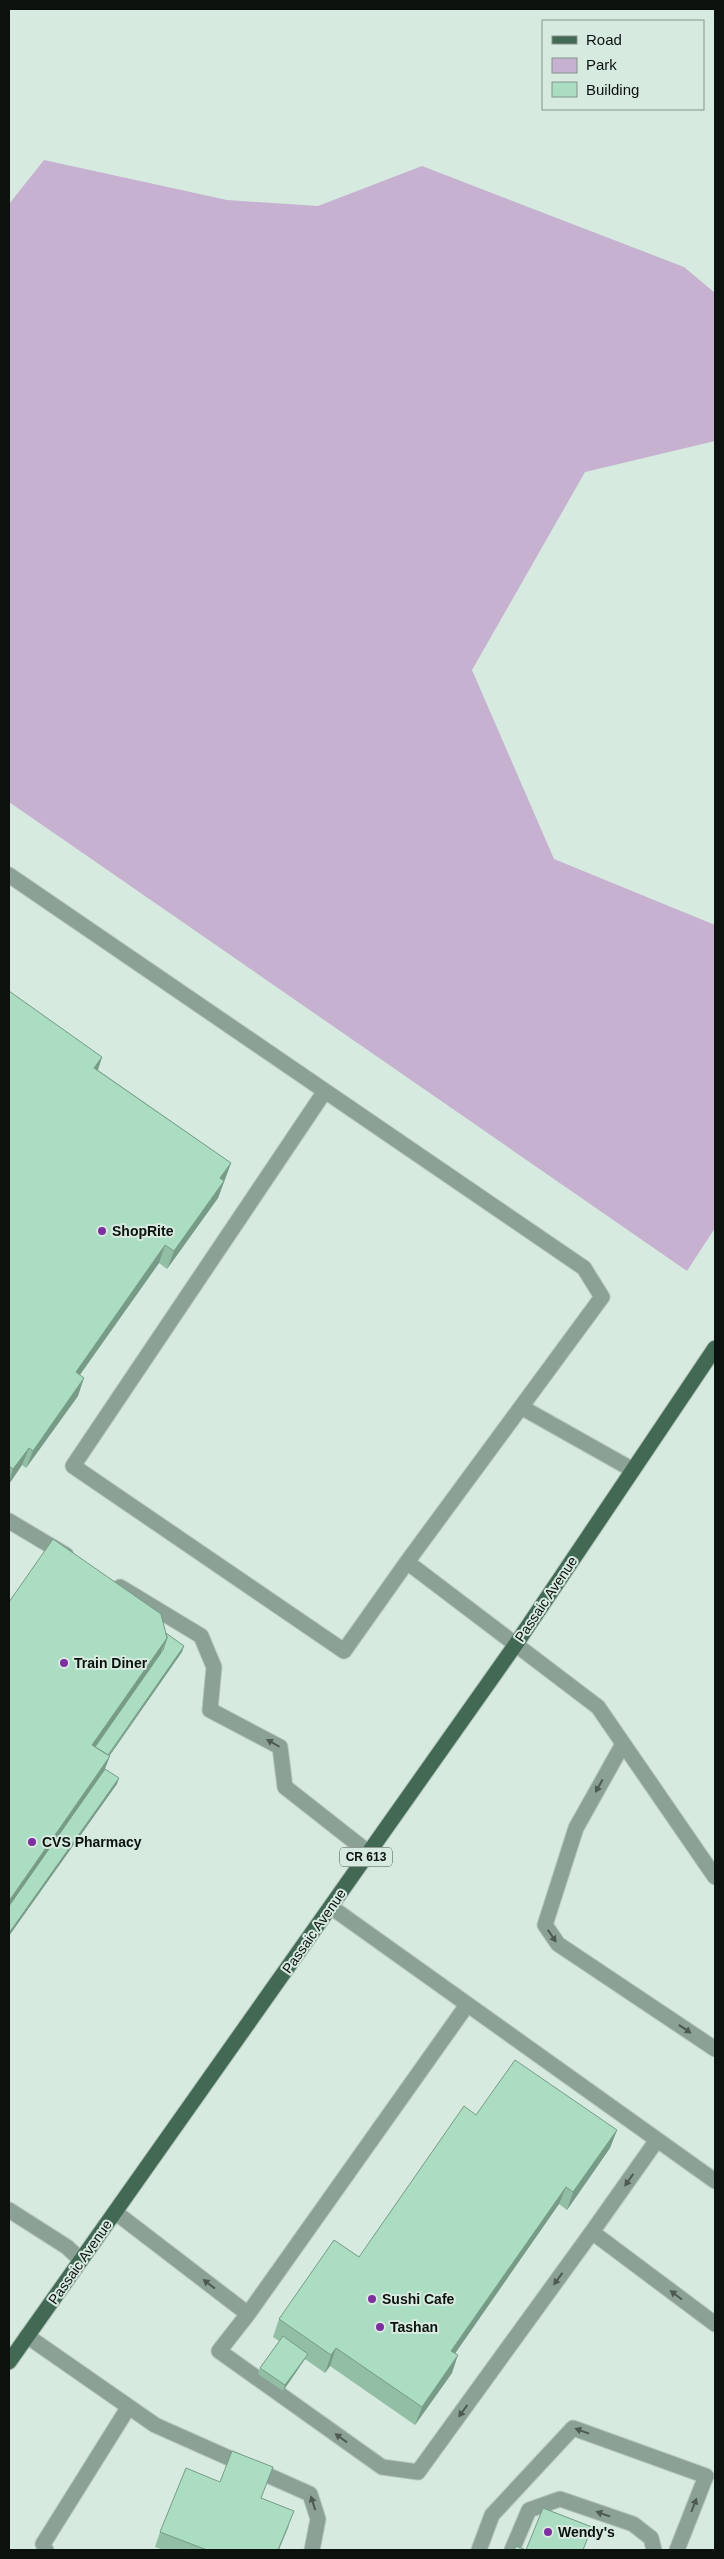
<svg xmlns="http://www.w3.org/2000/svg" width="724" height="2559" viewBox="0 0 724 2559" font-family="Arial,sans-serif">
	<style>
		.green { fill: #c6b1d1 }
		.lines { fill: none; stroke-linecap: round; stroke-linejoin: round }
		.lane-casing { stroke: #b6c7be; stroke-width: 17 }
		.primary-casing { stroke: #b6c7be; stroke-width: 17 }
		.lane { stroke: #8ca195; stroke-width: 15 }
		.primary { stroke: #426954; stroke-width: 15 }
		.wall { fill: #92bea6 }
		.shaded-wall { fill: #779b87 }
		.building { fill: #aaddc1; stroke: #779b87 }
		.oneway { fill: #4c5a52 }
		.poi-dot { fill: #7e2fa0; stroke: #d7eadf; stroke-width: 2 }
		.labels { text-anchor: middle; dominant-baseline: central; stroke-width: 4; stroke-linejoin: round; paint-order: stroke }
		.shield { fill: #d7eadf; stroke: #48534d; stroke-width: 1 }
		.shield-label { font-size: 12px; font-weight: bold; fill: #0b120e }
		.poi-label { font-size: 14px; font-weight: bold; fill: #0b120e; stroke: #d7eadf; text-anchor: start }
		.street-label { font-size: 14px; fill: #0b120e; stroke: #d7eadf }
	</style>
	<rect width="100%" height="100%" fill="#d7eadf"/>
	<path class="green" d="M44,160L227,200L318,206L422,166L684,267L715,293V441L585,472L472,670L554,859L715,925V1228L687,1271L9,802V204Z"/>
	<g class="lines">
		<defs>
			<path id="lane" d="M9,875L584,1268L602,1297L407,1562L598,1707L715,1877
				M325,1091L73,1466L344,1651L407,1562
				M521,1407L633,1470
				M9,1521L66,1555
				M120,1587L201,1636L214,1667L210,1710L280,1747L285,1787L369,1853
				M623,1744L576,1828L545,1925L558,1944L715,2049
				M331,1907L715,2181
				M467,2005L248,2314L219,2351L382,2467L418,2472L592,2232L715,2324
				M9,2210L67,2247L81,2260
				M115,2212L248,2314
				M592,2232L657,2140
				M27,2336L155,2425L310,2494L318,2519L312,2550
				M46,2550L43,2544L128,2408
				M479,2550L492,2515L573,2428L706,2476L677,2550
				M512,2550L529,2510L560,2499L633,2524L651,2538L654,2550"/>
			<path id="primary" d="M9,2362L516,1644L715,1348"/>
		</defs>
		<use href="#lane" class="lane-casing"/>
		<use href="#primary" class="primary-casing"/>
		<use href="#lane" class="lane"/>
		<use href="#primary" class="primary"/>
	</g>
	<path class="wall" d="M9,991L102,1057L98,1070L231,1163L218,1198L167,1269L159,1263L80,1375L78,1396L26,1468L22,1465L9,1484Z
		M617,2130L610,2148L567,2210L559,2204L455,2353L452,2373L415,2425L330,2366L325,2373L305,2359L283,2391L258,2374L260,2368L279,2341L273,2337L279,2319L359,2257Z
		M261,2498L289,2526L279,2550H164L155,2547L160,2532Z"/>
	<path class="shaded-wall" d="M102,1057L96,1075L94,1068Z
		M231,1163L218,1198L167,1269L174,1251L220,1178Z
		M165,1245L159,1263L69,1390L76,1372Z
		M84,1378L78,1396L26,1468L33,1451Z
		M29,1448L22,1465L9,1484V1482L13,1469Z
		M167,1638L160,1655L89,1758L92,1745Z
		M184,1646L182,1652L99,1771L101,1766Z
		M110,1756L103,1774L9,1909V1901Z
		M119,1778L117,1784L9,1936V1933Z
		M617,2130L610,2148L567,2210L573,2192Z
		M566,2187L559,2204L445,2368L451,2351Z
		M336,2348L330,2366L325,2373L331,2355Z
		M308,2354L305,2359L283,2391L285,2385Z
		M458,2355L452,2373L415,2425L422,2407Z"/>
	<path class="building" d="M9,991L102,1057L94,1068L231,1163L220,1178L224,1181L174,1251L165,1245L76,1372L84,1378L33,1451L29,1448L13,1469L9,1466Z
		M53,1539L161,1614L167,1638L92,1745L110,1756L9,1901V1602Z
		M166,1633L184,1646L108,1755L95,1747L163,1650L167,1638Z
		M105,1769L119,1778L9,1933V1906Z
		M515,2060L617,2130L573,2192L566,2187L451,2351L458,2355L422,2407L336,2348L331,2355L279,2319L334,2240L359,2257L464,2106L476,2115Z
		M283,2336L308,2354L285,2385L260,2368Z
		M232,2451L273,2467L261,2498L294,2511L278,2550H207L160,2532L186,2468L220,2482Z
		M543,2508L592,2527L583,2550H526Z
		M516,2546L526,2550H514Z"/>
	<defs><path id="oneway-solid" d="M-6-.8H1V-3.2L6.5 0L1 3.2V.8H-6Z" transform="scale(1.25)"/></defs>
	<g class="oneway">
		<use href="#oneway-solid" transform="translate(273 1743) rotate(-150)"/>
		<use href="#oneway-solid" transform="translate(599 1786) rotate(119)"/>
		<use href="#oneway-solid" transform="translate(552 1936) rotate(56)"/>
		<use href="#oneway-solid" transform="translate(685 2029) rotate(34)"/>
		<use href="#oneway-solid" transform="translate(629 2180) rotate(125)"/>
		<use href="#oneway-solid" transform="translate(558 2279) rotate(126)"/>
		<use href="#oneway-solid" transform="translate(209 2284) rotate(-143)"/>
		<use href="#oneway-solid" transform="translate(676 2295) rotate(-143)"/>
		<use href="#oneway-solid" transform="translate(463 2411) rotate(126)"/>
		<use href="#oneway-solid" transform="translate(582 2431) rotate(-160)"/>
		<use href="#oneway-solid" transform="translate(341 2438) rotate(-144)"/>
		<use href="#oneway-solid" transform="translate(313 2503) rotate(-108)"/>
		<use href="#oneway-solid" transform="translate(694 2505) rotate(-69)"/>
		<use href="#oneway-solid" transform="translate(603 2514) rotate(-161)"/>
	</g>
	<g class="poi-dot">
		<circle cx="102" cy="1231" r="5"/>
		<circle cx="64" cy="1663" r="5"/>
		<circle cx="32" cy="1842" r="5"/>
		<circle cx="372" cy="2299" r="5"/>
		<circle cx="380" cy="2327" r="5"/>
		<circle cx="548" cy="2532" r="5"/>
	</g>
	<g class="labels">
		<rect class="shield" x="340" y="1847.5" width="52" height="19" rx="4"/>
		<g class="shield-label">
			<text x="366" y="1857">CR 613</text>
		</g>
		<g class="poi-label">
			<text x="112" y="1231">ShopRite</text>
			<text x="74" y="1663">Train Diner</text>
			<text x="42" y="1842">CVS Pharmacy</text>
			<text x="382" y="2299">Sushi Cafe</text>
			<text x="390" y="2327">Tashan</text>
			<text x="558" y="2532">Wendy's</text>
		</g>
		<g class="street-label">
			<text transform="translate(546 1599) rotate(-56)">Passaic Avenue</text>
			<text transform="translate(314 1931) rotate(-55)">Passaic Avenue</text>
			<text transform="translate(80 2262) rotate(-55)">Passaic Avenue</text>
		</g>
	</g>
	<rect width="724" height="2559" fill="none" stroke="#0b120e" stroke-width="20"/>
	<rect x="542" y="20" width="162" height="90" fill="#d7eadf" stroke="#85948b"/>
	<rect x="552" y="36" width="25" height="8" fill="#426954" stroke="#85948b"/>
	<text x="586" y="45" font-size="15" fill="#0b120e">Road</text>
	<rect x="552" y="58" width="25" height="15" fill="#c6b1d1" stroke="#85948b"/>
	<text x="586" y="70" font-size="15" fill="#0b120e">Park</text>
	<rect x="552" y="82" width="25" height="15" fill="#aaddc1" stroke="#85948b"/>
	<text x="586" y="95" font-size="15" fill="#0b120e">Building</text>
</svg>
